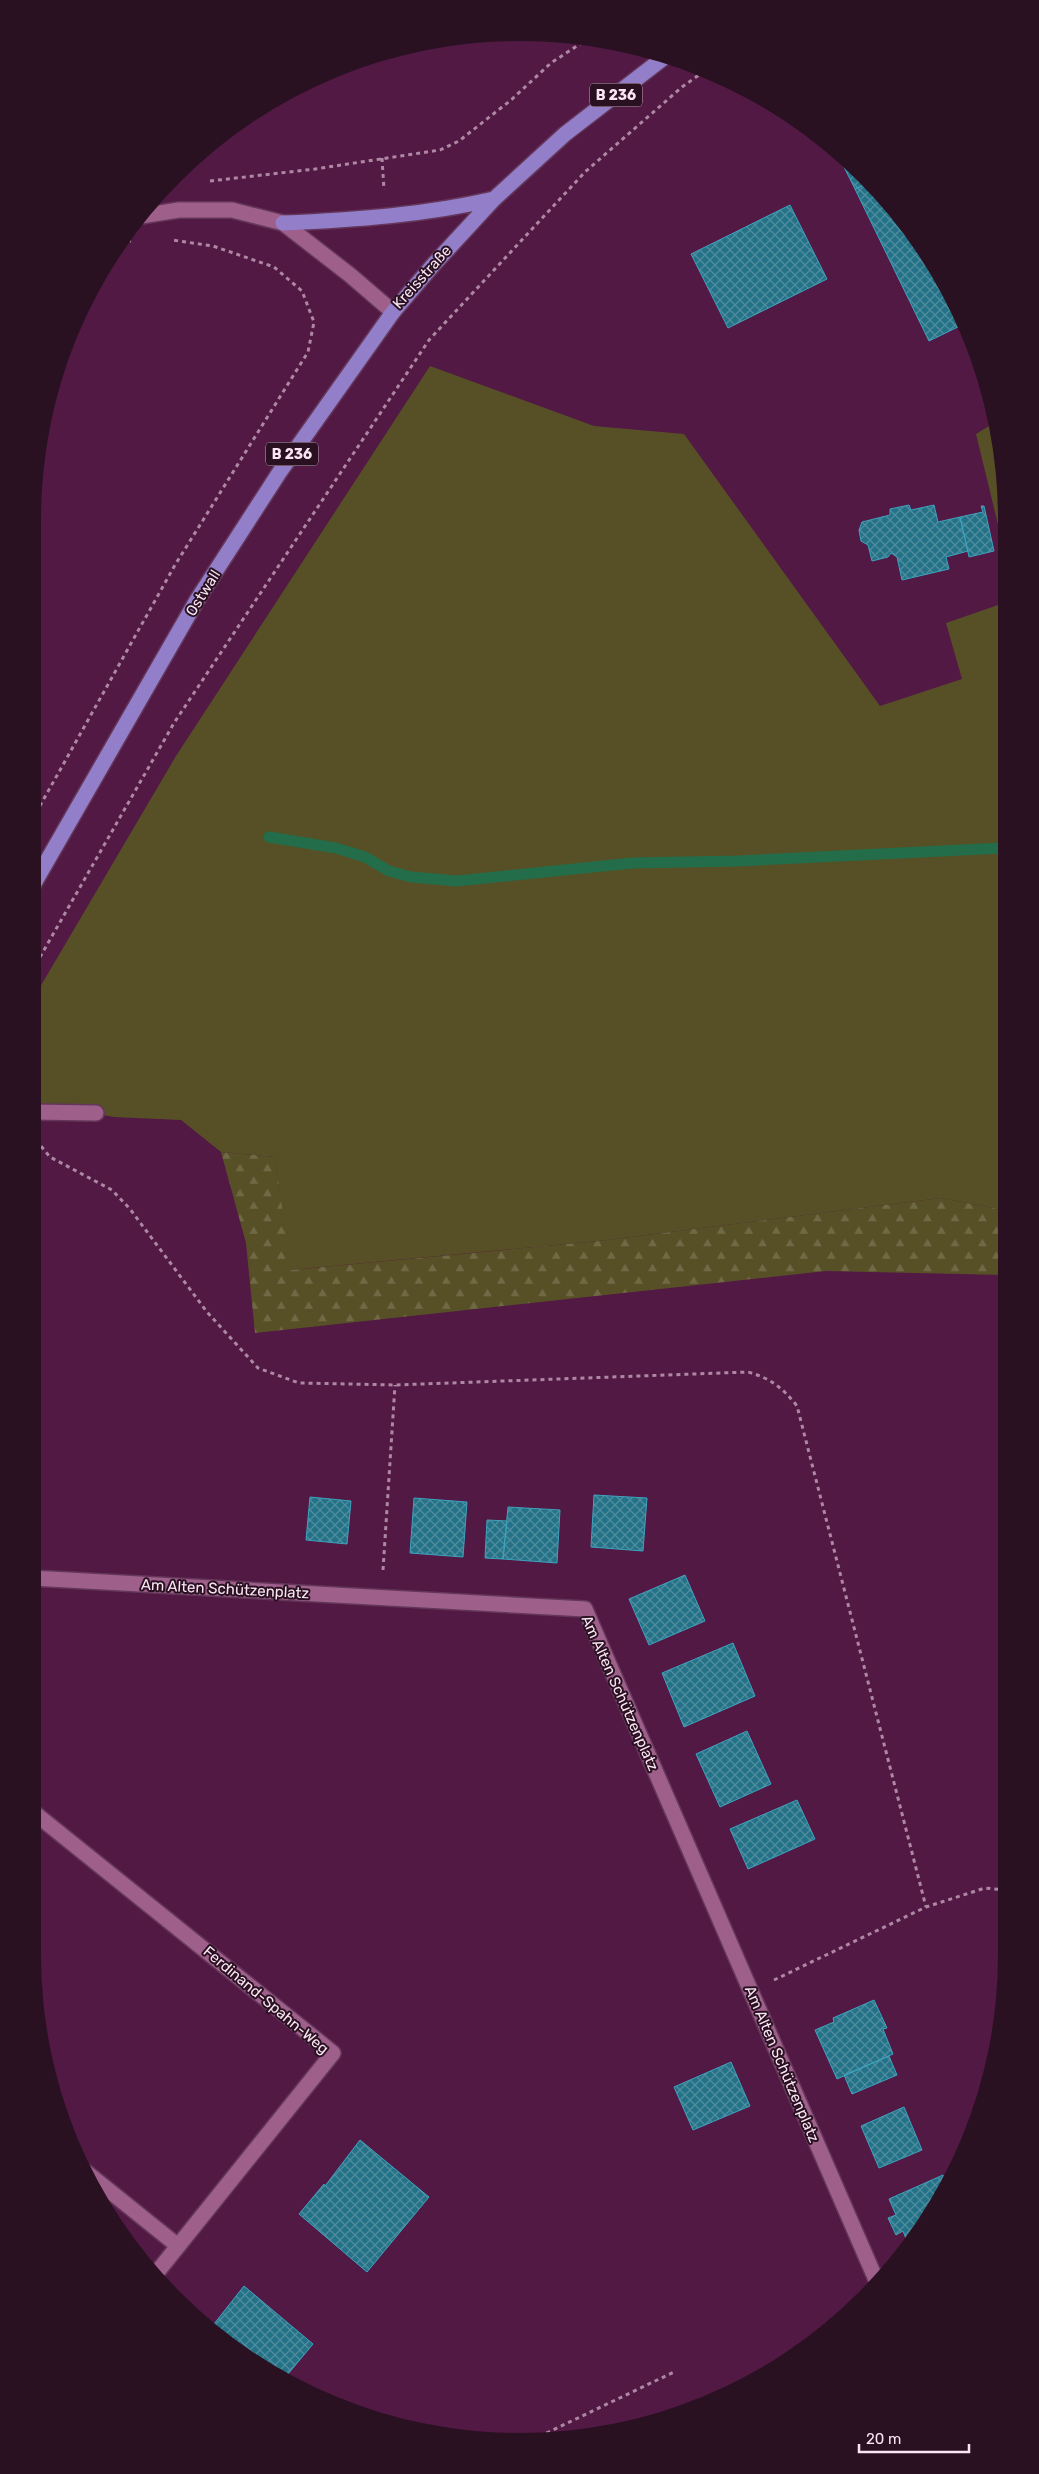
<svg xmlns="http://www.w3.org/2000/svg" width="1039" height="2474" viewBox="0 0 1039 2474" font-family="Rubik,sans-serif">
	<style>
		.grass { fill: #575026 }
		.forest { fill: url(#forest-firs) }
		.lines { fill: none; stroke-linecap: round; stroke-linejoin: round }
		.stream { stroke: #236d4a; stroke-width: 11 }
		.building { fill: url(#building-cross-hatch); stroke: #3da3be }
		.lane-casing { stroke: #64375a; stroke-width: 18 }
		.street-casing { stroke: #64375a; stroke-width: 18 }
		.primary-casing { stroke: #64375a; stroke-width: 18 }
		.path { stroke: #ae88a3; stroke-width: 3; stroke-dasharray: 4 4; stroke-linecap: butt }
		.lane { stroke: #9e5f8b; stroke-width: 15 }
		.street { stroke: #9e5f8b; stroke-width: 15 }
		.primary { stroke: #937ec9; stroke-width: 15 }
		.labels { text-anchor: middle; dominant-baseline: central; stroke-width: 4; stroke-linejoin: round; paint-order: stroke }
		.shield { fill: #2a1122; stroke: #bca5b4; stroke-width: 1 }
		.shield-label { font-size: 14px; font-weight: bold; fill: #fae5f3 }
		.street-label { font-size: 15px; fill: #fae5f3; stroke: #2a1122 }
	</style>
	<defs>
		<pattern id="forest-firs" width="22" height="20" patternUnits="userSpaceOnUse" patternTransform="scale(1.25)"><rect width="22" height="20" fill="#575026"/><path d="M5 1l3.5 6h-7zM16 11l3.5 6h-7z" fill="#706946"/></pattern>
		<pattern id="building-cross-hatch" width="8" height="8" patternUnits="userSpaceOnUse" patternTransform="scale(1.25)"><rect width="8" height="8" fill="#247287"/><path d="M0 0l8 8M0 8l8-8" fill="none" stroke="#508d9e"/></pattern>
	</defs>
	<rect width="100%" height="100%" fill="#521944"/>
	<path class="grass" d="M430,366L594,426L684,434L880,706L962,679L946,623L1001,604L1003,602L1004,1210L941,1198L599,1241L290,1270L275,1157L221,1152L181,1120L114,1117L33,1102V999L176,756Z
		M994,423L1002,456L1003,545L976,434Z"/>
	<path class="forest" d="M221,1152L275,1157L291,1270L599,1241L941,1198L1004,1210L1005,1275L826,1271L255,1333L246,1243Z"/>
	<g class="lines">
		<path class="stream" d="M269,837L336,848L365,857L389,871L411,877L457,881L632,863L738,861L1003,848"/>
	</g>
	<path class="building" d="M839,157L868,183L855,189Z
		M868,183L886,199L964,324L929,341L855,189Z
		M790,205L827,279L728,328L691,254Z
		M909,505L911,510L934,505L938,522L960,517L968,551L946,557L949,569L902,580L897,557L891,553L888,557L872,561L868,545L861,541L859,530L862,522L890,515V509Z
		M981,506H984L994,551L969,557L960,517L983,512Z
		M594,1495L647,1498L643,1551L591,1547Z
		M310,1497L351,1501L347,1544L306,1540Z
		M414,1498L467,1502L463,1557L410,1553Z
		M508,1507L560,1510L557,1563L503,1559Z
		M487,1520L507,1521L503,1559L485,1558Z
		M685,1575L705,1621L649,1645L629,1599Z
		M733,1643L755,1696L684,1727L662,1673Z
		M747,1731L771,1784L720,1807L696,1754Z
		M797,1800L815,1839L748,1869L730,1829Z
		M874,2000L887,2028L883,2029L893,2054L837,2079L815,2030L834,2022L833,2018Z
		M889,2056L897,2075L852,2094L844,2075Z
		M731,2062L750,2106L693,2130L674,2087Z
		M904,2107L922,2150L879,2168L861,2126Z
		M360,2140L429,2197L367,2272L299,2214L324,2184L325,2186Z
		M943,2175L947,2185L941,2198L909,2246L903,2231L896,2235L888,2218L896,2215L889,2199Z
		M244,2286L313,2344L283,2380L223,2341L210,2329Z"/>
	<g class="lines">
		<defs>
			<path id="lane" d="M32,1112L96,1113
				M86,2172L178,2246"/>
			<path id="street" d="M141,216L179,210H232L283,223L350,275L393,312
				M32,1578L585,1609L877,2282
				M32,1811L333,2053L154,2276"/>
			<path id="primary" d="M283,223C354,220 425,215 494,199
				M32,887L197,600L279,473L393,312L434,264L494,199L565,134L666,56"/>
		</defs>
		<use href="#lane" class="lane-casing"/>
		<use href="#street" class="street-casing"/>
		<use href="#primary" class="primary-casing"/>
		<path class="path" d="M382,158L384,190
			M210,181L315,169L440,150L459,141L511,100L551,63L589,38
			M122,242L131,241
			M32,820L175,565L308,352L314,322L302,291L274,267L213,246L172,240
			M32,971L174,723L429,340L585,172L682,87L703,72
			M36,1140L50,1157L112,1190L130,1209L207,1312L258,1368L299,1383L395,1385L748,1372C770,1378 783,1388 797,1406L926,1907
			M383,1570L395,1385
			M774,1980L926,1907L985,1888L1006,1890
			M532,2440L676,2371"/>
		<use href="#lane" class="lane"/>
		<use href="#street" class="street"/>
		<use href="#primary" class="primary"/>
	</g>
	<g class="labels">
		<g class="shield">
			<rect x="590" y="83.5" width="52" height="23" rx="4"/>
			<rect x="266" y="442.5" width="52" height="23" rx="4"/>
		</g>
		<g class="shield-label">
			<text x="616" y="95">B 236</text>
			<text x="292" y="454">B 236</text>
		</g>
		<g class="street-label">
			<text transform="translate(422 277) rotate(-48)">Kreisstraße</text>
			<text transform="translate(203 593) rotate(-58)">Ostwall</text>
			<text transform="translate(225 1589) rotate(3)">Am Alten Schützenplatz</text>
			<text transform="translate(620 1693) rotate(66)">Am Alten Schützenplatz</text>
			<text transform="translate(266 2000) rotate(40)">Ferdinand-Spahn-Weg</text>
			<text transform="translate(782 2064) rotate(67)">Am Alten Schützenplatz</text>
		</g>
	</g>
	<path d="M0 0H1039V2474H0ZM519 41H520A478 478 0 0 1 998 519V1955A478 478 0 0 1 520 2433H519A478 478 0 0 1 41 1955V519A478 478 0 0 1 519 41Z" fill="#2a1122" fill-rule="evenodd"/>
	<path d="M859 2444v8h110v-8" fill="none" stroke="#fae5f3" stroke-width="2.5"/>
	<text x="866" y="2444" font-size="15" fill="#fae5f3" stroke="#2a1122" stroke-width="4" paint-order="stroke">20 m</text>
</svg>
